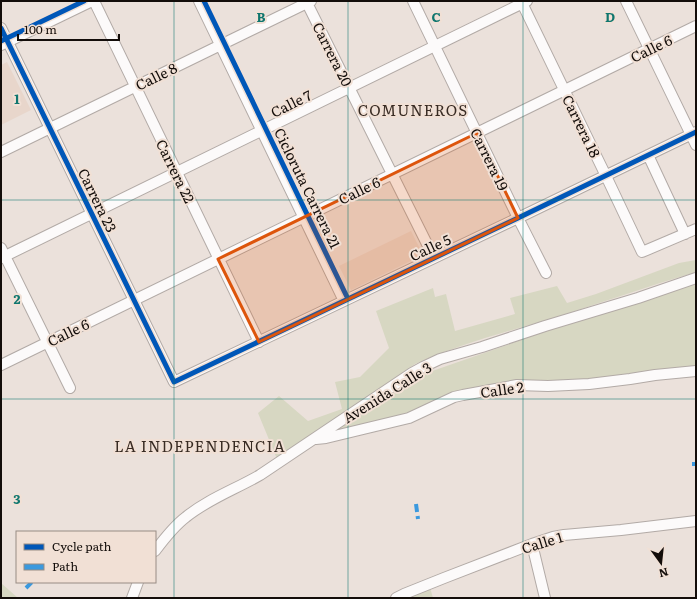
<svg xmlns="http://www.w3.org/2000/svg" width="697" height="599" viewBox="0 0 697 599" font-family="Literata,serif">
	<style>
		.built { fill: #e8d6cb }
		.green { fill: #d7d7c2 }
		.lines { fill: none; stroke-linecap: round; stroke-linejoin: round }
		.minor-casing { stroke: #b2aaa6; stroke-width: 12 }
		.minor { stroke: #fcfafa; stroke-width: 10 }
		.quiet { stroke: #3b99de; stroke-width: 4; stroke-dasharray: 8 4; stroke-linecap: butt }
		.cycleway-casing { stroke: #f1e0d5; stroke-width: 8 }
		.cycleway { stroke: #0057b8; stroke-width: 5 }
		.marked { fill: #dd550c; fill-opacity: 0.2; stroke: #dd550c; stroke-width: 3; stroke-linejoin: round }
		.grid { fill: none; stroke: #0f766e; stroke-width: 1; stroke-opacity: 0.55 }
		.labels { text-anchor: middle; dominant-baseline: central; stroke-width: 4; stroke-linejoin: round; paint-order: stroke }
		.street-label { font-size: 14px; fill: #130d0a; stroke: #f1e0d5 }
		.neighbourhood-label { font-size: 15px; letter-spacing: 1px; fill: #382b23; stroke: #f1e0d5 }
		.grid-label { font-size: 13px; text-anchor: middle; font-weight: bold; fill: #0f766e; stroke: #f1e0d5; stroke-width: 4; stroke-linejoin: round; paint-order: stroke }
	</style>
	<rect width="100%" height="100%" fill="#ebe1db"/>
	<path class="built" d="M7,62L31,110L1,125V65Z
		M411,231L423,255L351,290L339,266Z"/>
	<path class="green" d="M696,260V272C649,286 603,302 557,317C509,331 460,344 415,364L277,459L258,413L279,396L308,421L342,409L335,382L360,377L389,348L376,311L433,288L435,297L446,294L455,331L515,314L510,298L557,286L567,303L596,294L679,263Z
		M696,284V367L636,375L568,381L524,380L467,389L414,412L328,434L415,377L550,330Z
		M1,583L18,598H1Z
		M429,584L433,598H397Z"/>
	<g class="lines">
		<defs>
			<path id="minor" d="M94,1L259,342
				M199,1L344,301
				M306,1L434,258
				M413,1L518,218L546,273
				M521,1L606,176L642,252L696,229
				M626,1L696,145
				M1,28L174,382L518,218L696,132
				M1,45L92,1
				M1,152L311,1
				M648,155L685,234
				M1,248L70,388
				M1,258L527,1
				M1,365L696,26
				M316,439L326,438L409,418L454,397L463,395L517,385L548,386L589,384L630,379L655,375L696,371
				M532,544L545,598
				M155,551C164,539 174,526 186,517C208,499 236,489 260,475L412,373L423,367L440,359L482,347L545,326L638,298L696,278
				M132,598L138,582
				M396,598L404,594L444,578L532,544L553,537L564,535L621,530L696,521"/>
		</defs>
		<use href="#minor" class="minor-casing"/>
		<use href="#minor" class="minor"/>
		<path class="quiet" d="M692,464H696
			M416,504L418,519
			M26,588L32,582"/>
		<defs>
			<path id="cycleway" d="M204,1L348,299
				M1,28L174,382L518,218L696,132
				M1,41L84,1"/>
		</defs>
		<use href="#cycleway" class="cycleway-casing"/>
		<use href="#cycleway" class="cycleway"/>
	</g>
	<path class="marked" d="M477,133L518,218L259,342L218,259Z"/>
	<path class="grid" d="M174,1V598M348,1V598M523,1V598M1,200H696M1,399H696"/>
	<g class="labels">
		<g class="street-label">
			<text transform="translate(651 48) rotate(-26)">Calle 6</text>
			<text transform="translate(333 54) rotate(63)">Carrera 20</text>
			<text transform="translate(156 76) rotate(-26)">Calle 8</text>
			<text transform="translate(291 103) rotate(-26)">Calle 7</text>
			<text transform="translate(582 126) rotate(64)">Carrera 18</text>
			<text transform="translate(490 159) rotate(64)">Carrera 19</text>
			<text transform="translate(176 171) rotate(64)">Carrera 22</text>
			<text transform="translate(308 188) rotate(64)">Cicloruta Carrera 21</text>
			<text transform="translate(359 190) rotate(-26)">Calle 6</text>
			<text transform="translate(98 200) rotate(64)">Carrera 23</text>
			<text transform="translate(430 247) rotate(-25)">Calle 5</text>
			<text transform="translate(68 332) rotate(-26)">Calle 6</text>
			<text transform="translate(502 389) rotate(-8)">Calle 2</text>
			<text transform="translate(387 392) rotate(-32)">Avenida Calle 3</text>
			<text transform="translate(542 542) rotate(-17)">Calle 1</text>
		</g>
		<g class="neighbourhood-label">
			<text x="413" y="109">COMUNEROS</text>
			<text x="200" y="445">LA INDEPENDENCIA</text>
		</g>
	</g>
	<g class="grid-label">
		<text x="261" y="22">B</text>
		<text x="436" y="22">C</text>
		<text x="610" y="22">D</text>
		<text x="17" y="104">1</text>
		<text x="17" y="304">2</text>
		<text x="17" y="504">3</text>
	</g>
	<rect width="697" height="599" fill="none" stroke="#130d0a" stroke-width="4"/>
	<rect x="16" y="531" width="140" height="52" fill="#f1e0d5" stroke="#988c84"/>
	<rect x="24" y="544" width="20" height="6" fill="#0057b8" stroke="#988c84"/>
	<text x="52" y="551" font-size="12" fill="#130d0a">Cycle path</text>
	<rect x="24" y="564" width="20" height="6" fill="#3b99de" stroke="#988c84"/>
	<text x="52" y="571" font-size="12" fill="#130d0a">Path</text>
	<g transform="translate(661 563) rotate(165)" stroke="#f1e0d5" stroke-width="3" paint-order="stroke">
	<path d="M0-3L7 15L0 10L-7 15Z" fill="#130d0a"/>
	<text y="-6" font-size="11" font-weight="bold" text-anchor="middle" fill="#130d0a">N</text>
	</g>
	<path d="M18 34v6h101v-6" fill="none" stroke="#130d0a" stroke-width="2"/>
	<text x="24" y="34" font-size="12" fill="#130d0a" stroke="#f1e0d5" stroke-width="3" paint-order="stroke">100 m</text>
</svg>
